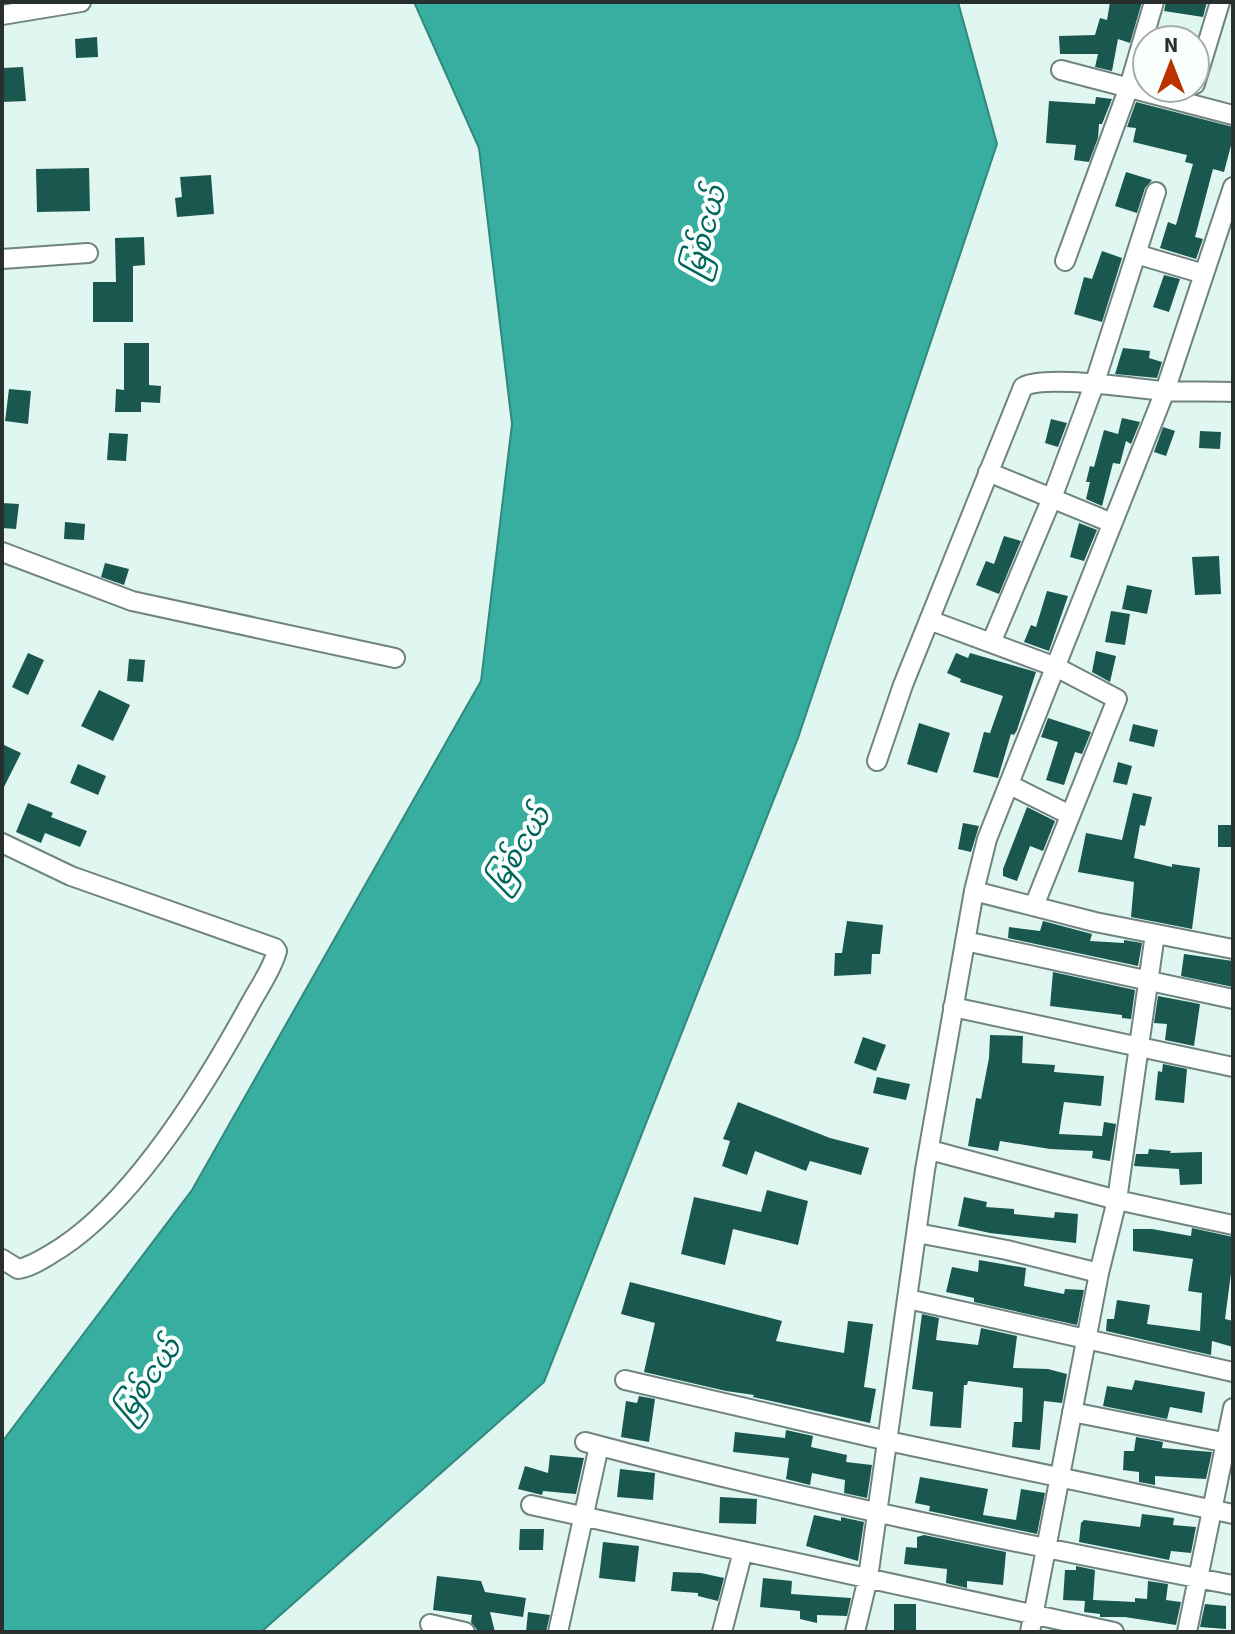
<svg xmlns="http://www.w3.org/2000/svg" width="1235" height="1634" viewBox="0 0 1235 1634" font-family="'Source Sans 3','Noto Sans Myanmar',sans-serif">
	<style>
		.water { fill: #37ae9f; stroke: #32887d; stroke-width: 2 }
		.building { fill: #1a584f }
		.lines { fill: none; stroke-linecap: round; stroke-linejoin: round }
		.street-casing { stroke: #6f8380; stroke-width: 22 }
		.street { stroke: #fff; stroke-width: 18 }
		.labels { text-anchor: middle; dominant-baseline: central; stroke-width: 8; stroke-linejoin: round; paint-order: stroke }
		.water-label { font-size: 28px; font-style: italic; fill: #00655b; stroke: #fafffe }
	</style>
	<rect width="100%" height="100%" fill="#e0f6f1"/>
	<path class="water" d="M414,2H958L997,144L798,738L544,1382L261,1632H2V1442L192,1190L481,681L512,424L479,148Z"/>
	<path class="building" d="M1110,2H1142L1130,43L1118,39L1112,71L1095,67L1098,54H1060L1059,36L1095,35L1100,18L1107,20Z
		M1166,2H1207L1203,17L1164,11Z
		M97,37L98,57L76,58L75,39Z
		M23,67L26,101L2,102V68Z
		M1096,97L1112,99L1102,124H1099L1098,138L1089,162L1074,160L1076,145L1046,143L1049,101L1095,104Z
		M1136,102L1233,127V138L1224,172L1213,169L1195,237L1203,239L1196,259L1160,248L1168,222L1176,225L1193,164L1185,162L1187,155L1133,142L1136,128L1127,127Z
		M89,168L90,211L37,212L36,169Z
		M1126,172L1152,180L1145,188L1137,213L1115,206Z
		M211,175L214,214L177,217L175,198L182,197L180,177Z
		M144,237L145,265L133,266V322H93V282H116L115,238Z
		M1102,251L1122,258L1102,322L1074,314L1084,277L1092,279Z
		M1164,275L1180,279L1169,312L1153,307Z
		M124,343H149V385L161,386L160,403L141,402V412H115L116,389L124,390Z
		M1123,348L1150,351L1149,358L1162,362L1157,378L1115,374Z
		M9,389L31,391L28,424L5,421Z
		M1122,418L1140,422L1131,444L1126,441L1120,464L1113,463L1102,506L1086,499L1090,482H1086L1090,466L1094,467L1104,430L1118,434Z
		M1051,419L1067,423L1058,447L1045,443Z
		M1163,427L1175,431L1166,456L1154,452Z
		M1200,431L1221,432L1220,449L1199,448Z
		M109,433L128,434L126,461L107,460Z
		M2,503L19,504L16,529L2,528Z
		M65,522L85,524L84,540L64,539Z
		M1079,523L1097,530L1084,561L1070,557Z
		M1004,536L1021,541L999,594L976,585L986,561L994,564Z
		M1219,556L1221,594L1195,595L1192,557Z
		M105,563L129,569L124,585L101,577Z
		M1127,585L1152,590L1147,614L1122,609Z
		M1047,591L1068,596L1049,651L1024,642L1031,625L1036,627Z
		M1111,611L1130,614L1125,645L1105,642Z
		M1096,651L1116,656L1110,682L1092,672Z
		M28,653L44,660L28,695L12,687Z
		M956,653L968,658L970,653L1036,672L1017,730L1014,735L1011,734L998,778L973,772L984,732L990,733L1003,696L960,682L961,679L947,673Z
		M129,659L145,660L143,682L127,681Z
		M99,690L130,705L113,741L81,726Z
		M1048,718L1091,732L1082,754L1075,752L1064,785L1046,780L1058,742L1041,737Z
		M919,723L950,733L937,773L907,764Z
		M1133,724L1158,730L1154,747L1129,741Z
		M2,744L21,753L2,791Z
		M1118,762L1132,766L1127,785L1113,782Z
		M78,764L106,776L98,795L70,783Z
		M1133,793L1152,797L1145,826L1140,825L1134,858L1172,867V864L1200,868L1192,929L1131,917L1134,882L1078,872L1086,833L1122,840Z
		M28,803L53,813L51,817L87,831L80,847L45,833L41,843L16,832Z
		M1027,807L1055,821L1043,851L1030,846L1017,881L1003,876V869Z
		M963,823L979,826L971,852L958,849Z
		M1218,825H1233V847H1218Z
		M847,921L883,925L880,954H872L871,974L834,976L835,953H842Z
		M1043,921L1092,934L1090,941L1124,943V940L1142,943L1138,966L1008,938L1009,927L1040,931Z
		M1184,954L1233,961V987L1181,976Z
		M1053,972L1135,990L1131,1019L1122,1018V1015L1050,1006Z
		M1158,996L1200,1004L1194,1046L1165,1040L1167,1024L1154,1023Z
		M990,1035L1023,1036L1022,1063L1055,1065L1054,1072L1104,1076L1101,1106L1064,1102L1059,1134L1102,1136L1104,1122L1116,1124L1110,1161L1092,1158L1093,1151L1050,1149L1000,1141L998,1151L968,1146L976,1098L981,1099L989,1058Z
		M863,1037L886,1045L876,1071L854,1063Z
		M1163,1064L1187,1069L1184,1103L1155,1100L1158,1071L1162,1072Z
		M877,1077L910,1084L906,1100L873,1093Z
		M738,1102L830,1138L869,1148L861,1175L810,1161L806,1171L755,1151L747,1175L722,1166L730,1141L723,1139Z
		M1149,1149L1171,1151L1170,1153L1202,1152V1184L1180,1185L1179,1169L1134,1166L1136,1154H1148Z
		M767,1190L808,1201L798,1245L733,1229L725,1265L681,1254L694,1197L761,1212Z
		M964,1197L987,1202L986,1207L1014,1209V1214L1054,1218L1055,1212L1078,1214L1076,1243L990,1233L958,1226Z
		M1192,1228L1233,1237V1258L1225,1319L1233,1321V1347L1212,1341L1211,1355L1106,1331L1107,1319H1114L1117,1300L1150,1305L1147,1324L1200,1331L1202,1293L1188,1291L1193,1259L1133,1251V1229H1152L1191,1236Z
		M979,1260L1026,1268L1024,1286L1064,1294L1065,1289L1084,1290L1077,1325L974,1302V1298L946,1292L952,1267L978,1272Z
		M630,1282L782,1321L776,1341L844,1353L848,1321L873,1324L864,1387L876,1389L870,1423L753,1397L754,1395L726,1391L644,1372L655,1323L621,1314Z
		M922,1314L939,1318L936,1340L978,1345L981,1328L1017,1336L1013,1368L1048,1369L1067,1374L1062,1403L1044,1401L1040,1450L1012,1447L1014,1422H1022L1023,1388L968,1381L967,1385H964L961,1428L930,1426L933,1392L912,1389Z
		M1135,1380L1205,1392L1202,1413L1170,1407L1167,1419L1103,1406L1107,1386L1132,1390Z
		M639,1396L655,1399L649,1442L621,1437L626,1401L637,1403Z
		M786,1430L813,1436L811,1447L847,1455L846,1462L872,1465L867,1498L844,1493L845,1480L812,1473L810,1485L786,1479L789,1458L733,1452L735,1432L785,1438Z
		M1136,1437L1163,1442L1162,1448L1212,1452L1206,1479L1155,1476V1485L1139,1482V1472L1123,1470L1124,1451H1134Z
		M550,1455L584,1458L576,1494L543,1491L542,1495L518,1489L525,1466L548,1473Z
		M620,1469L655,1473L653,1500L617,1497Z
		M920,1477L988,1489L983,1515L1016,1520L1021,1489L1045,1493L1037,1534L929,1511L930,1506L915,1503Z
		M720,1497L757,1499L756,1524L719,1523Z
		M1142,1514L1174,1518L1173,1525L1196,1527L1191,1553L1171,1551L1169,1560L1079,1542L1081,1523L1084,1520L1140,1527Z
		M814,1515L841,1521V1517L864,1522L858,1561L806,1546Z
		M520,1529H544L543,1550H519Z
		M924,1535L1006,1552L1003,1585L967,1581V1588L946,1583L947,1569L904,1564L906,1547L917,1548V1537Z
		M603,1542L639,1546L635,1582L599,1578Z
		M1076,1566L1095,1570L1093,1600L1135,1602V1598L1147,1599L1148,1581L1168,1584L1166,1600L1181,1602L1176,1625L1125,1617H1100V1614L1084,1612L1085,1601L1063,1600L1065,1570H1076Z
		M673,1572L701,1573L724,1578L718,1601L698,1596V1593L671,1591Z
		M437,1576L481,1581L485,1592L526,1598L523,1617L490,1612L495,1632L477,1630L471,1622L472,1615L433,1610Z
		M763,1578L792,1581L791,1594L851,1598L847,1616L817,1615V1623L800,1619V1611L760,1607Z
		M894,1604H916V1632H894Z
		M1205,1604L1226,1606V1629L1200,1627Z
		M528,1612L550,1615L546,1632H526Z"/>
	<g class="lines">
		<defs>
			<path id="street" d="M2,15L81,2
				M1061,70L1233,115
				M1195,84L1220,2
				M1233,187L1165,391L987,839L974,891L1095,922L1233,949
				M1136,254L1204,274
				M2,259L88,253
				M1065,261L1129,87L1154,2
				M988,472L1112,523
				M2,552L132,601L395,658
				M929,620L1056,667L1117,699L1034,906
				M991,643L1052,498L1094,385L1156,192
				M877,761L903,685L1023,387C1044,374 1136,389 1165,391C1187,392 1210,391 1233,392
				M1010,785L1070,815
				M2,843L71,876L275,948L277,951C272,970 258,989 249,1006C205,1086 131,1208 51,1254C41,1260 30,1267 18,1269L2,1259
				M965,941L1233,999
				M953,1007L1233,1067
				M930,1150L1117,1200L1233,1225
				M917,1233L1007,1250L1099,1273
				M908,1299L1233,1372
				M625,1380L888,1441L1233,1514
				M1072,1412L1233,1444
				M585,1442C799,1499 1016,1543 1233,1585
				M531,1505L1114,1632
				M430,1624L465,1632
				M558,1632L599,1446
				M722,1632L743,1551
				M855,1632L868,1578L925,1170L974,891
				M1030,1632L1099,1273L1117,1200L1155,934
				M1187,1632L1233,1408"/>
		</defs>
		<use href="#street" class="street-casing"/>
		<use href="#street" class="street"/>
	</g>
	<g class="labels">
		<g class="water-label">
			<text transform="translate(705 232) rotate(-75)">မြစ်ငယ်</text>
			<text transform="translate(519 849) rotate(-58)">မြစ်ငယ်</text>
			<text transform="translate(148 1380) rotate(-55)">မြစ်ငယ်</text>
		</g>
	</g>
	<rect width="1235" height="1634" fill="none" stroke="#27302e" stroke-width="8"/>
	<g transform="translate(1171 64)"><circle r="38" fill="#fafffe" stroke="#a6acab" stroke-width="2"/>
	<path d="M0-6L14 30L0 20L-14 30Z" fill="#bb3200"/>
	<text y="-12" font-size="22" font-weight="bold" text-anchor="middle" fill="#27302e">N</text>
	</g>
</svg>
